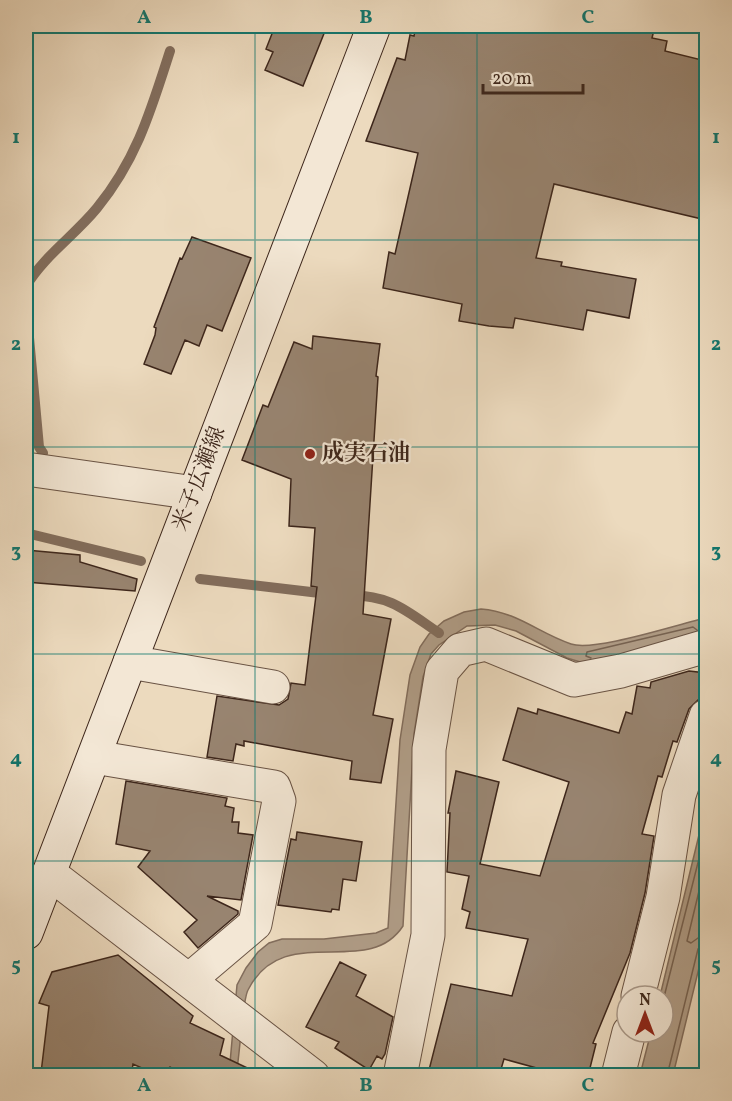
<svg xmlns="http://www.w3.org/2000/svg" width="732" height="1101" viewBox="0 0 732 1101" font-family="Vollkorn,'Noto Serif JP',serif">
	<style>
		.water { fill: #b09d87; stroke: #826d5c; stroke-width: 1.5 }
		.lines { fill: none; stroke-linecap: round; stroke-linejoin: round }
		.shore { stroke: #766251; stroke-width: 1.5 }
		.stream { stroke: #826d5c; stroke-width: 10 }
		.building { fill: #988470; stroke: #3d261b; stroke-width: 1.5 }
		.street-casing { stroke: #695344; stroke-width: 35 }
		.secondary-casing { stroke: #3d261b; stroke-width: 35 }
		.street { stroke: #f3e7d5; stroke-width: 33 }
		.secondary { stroke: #f3e7d5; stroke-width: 33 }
		.grid { fill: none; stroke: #0f766e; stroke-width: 1.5; stroke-opacity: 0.55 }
		.poi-dot { fill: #8f2418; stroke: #f3e7d5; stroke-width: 2 }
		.labels { text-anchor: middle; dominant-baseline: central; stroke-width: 4.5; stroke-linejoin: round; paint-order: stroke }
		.poi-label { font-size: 22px; font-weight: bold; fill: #3d261b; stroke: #f3e7d5; text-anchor: start }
		.street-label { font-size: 22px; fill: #3d261b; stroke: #f3e7d5 }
		.neatline { fill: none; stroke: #0f766e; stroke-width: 2 }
		.grid-label { font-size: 20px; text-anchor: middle; font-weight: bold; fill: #0f766e }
	</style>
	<rect width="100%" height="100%" fill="#ecdabe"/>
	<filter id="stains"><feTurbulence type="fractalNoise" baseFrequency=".00333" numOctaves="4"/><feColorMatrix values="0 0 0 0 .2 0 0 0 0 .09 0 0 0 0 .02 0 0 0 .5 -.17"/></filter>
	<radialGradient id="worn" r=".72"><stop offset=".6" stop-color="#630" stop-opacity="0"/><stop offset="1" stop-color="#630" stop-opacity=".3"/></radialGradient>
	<path class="water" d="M481,609C518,612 538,633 571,644C595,652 678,624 706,618V635L590,665L567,658L516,631L495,625L467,626L439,645L431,654L423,677L414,734L403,926C367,981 284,919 248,990C242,1001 240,1057 236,1075L229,1074L237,985L246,968L258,952L269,943L282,939H324L376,933L388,928L400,740L410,675L420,647L429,634L444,621L464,612Z
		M706,806V939L673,1075H640L651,1032H663V996H660Z"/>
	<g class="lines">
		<path class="shore" d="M591,658L586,656L587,652L693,627L697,630
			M706,862L687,941L691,943L698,938L706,936
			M663,1001L706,831
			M667,1076L698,949L706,944"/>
		<path class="stream" d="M26,286C45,255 74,236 97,208C137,159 151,110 170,51
			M26,305L39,447L43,453
			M26,533L141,561
			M200,579L328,594
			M350,595C392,596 405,610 439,633"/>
	</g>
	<path class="building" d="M275,26H327L303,86L265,70L273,52L266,49Z
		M416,26H655L652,38L667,41L665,51L706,61V220L554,184L536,258L562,262L561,266L636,279L629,318L587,310L583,330L515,318L513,328L489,326L459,321L462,304L383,288L389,252L395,254L418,153L366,141L397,58L405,60L410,35L414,36Z
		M192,237L251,258L222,331L207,325L199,346L185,340L171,374L144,364L155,335L156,328L154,327L180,258L182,259Z
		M313,336L380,344L376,376L378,377L363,614L391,619L373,715L393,719L381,783L350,779L352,761L244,741V746L236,744L233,761L207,757L217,696L279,705L288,699L291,683L305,685L317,587L311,586L315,528L289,526L291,479L242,460L263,405L268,407L294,342L312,349Z
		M26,550L80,555V562L137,579L135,591L26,582Z
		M689,671L706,673L699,699L689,709L677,742L673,741L662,777L658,776L642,834L654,836L645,893L630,953L593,1043L596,1044L588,1076L562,1075L504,1059L499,1076H445L429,1070L451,984L512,996L528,939L466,928L470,912L462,909L469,876L447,872L450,813H448L456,771L499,782L480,864L540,876L569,782L503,760L518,708L537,714L538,709L619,733L626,712L632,714L637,686L650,688L651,682Z
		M126,781L227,798L225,806L234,808L232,822H239L238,833L253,835L241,900L207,896L238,911V914L198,948L184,932L197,920L138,867L150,851L116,844Z
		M297,832L362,842L356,881L343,879L339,910L332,909L331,912L278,905L291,839L296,840Z
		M118,955L193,1016L190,1023L224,1039L220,1055L264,1076H187L170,1067L166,1076H160L133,1064L131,1076H55L41,1073L49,1006L39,1003L52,972Z
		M340,962L366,975L356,996L393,1017L385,1054L382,1059L377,1056L369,1070L335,1048L339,1042L306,1027Z"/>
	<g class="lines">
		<defs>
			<path id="street" d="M26,469L195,493
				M130,662L273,687
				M94,757L274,787L279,801L255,924L189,980
				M49,873L313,1076
				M638,996L663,897L679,795L706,716
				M400,1076L428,935L429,749L442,671L460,650L486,644L574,680L621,671L703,647L706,651
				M618,1076L629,1032"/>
			<path id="secondary" d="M26,933L374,26"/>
		</defs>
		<use href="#street" class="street-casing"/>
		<use href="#secondary" class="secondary-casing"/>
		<use href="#street" class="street"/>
		<use href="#secondary" class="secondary"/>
	</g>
	<path class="grid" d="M255,26V1076M477,26V1076M26,240H706M26,447H706M26,654H706M26,861H706"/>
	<circle class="poi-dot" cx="310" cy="454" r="6"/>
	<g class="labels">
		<g class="poi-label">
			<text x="322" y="454">成実石油</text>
		</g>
		<g class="street-label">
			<text transform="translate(200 479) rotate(-69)">米子広瀬線</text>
		</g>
	</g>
	<rect width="732" height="1101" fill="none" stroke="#ecdabe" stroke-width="66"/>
	<g transform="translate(645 1014)"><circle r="28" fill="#f3e7d5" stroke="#aa9a8b" stroke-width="1.5"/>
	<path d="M0-4.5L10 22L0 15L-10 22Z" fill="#8f2418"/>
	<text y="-9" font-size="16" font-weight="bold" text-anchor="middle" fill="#3d261b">N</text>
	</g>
	<path d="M483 84v9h100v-9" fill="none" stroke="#3d261b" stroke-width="3"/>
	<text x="492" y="84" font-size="18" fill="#3d261b" stroke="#f3e7d5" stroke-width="4.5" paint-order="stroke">20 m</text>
	<rect x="33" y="33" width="666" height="1035" class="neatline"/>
	<g class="grid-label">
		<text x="144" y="23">A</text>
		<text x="366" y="23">B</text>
		<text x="588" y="23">C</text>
		<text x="16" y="143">1</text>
		<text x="716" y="143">1</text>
		<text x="16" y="350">2</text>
		<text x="716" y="350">2</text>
		<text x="16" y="557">3</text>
		<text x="716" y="557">3</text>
		<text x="16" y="764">4</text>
		<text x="716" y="764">4</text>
		<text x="16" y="971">5</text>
		<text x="716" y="971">5</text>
		<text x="144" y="1091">A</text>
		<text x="366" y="1091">B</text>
		<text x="588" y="1091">C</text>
	</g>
	<rect width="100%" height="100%" filter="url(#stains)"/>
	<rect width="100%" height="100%" fill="url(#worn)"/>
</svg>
